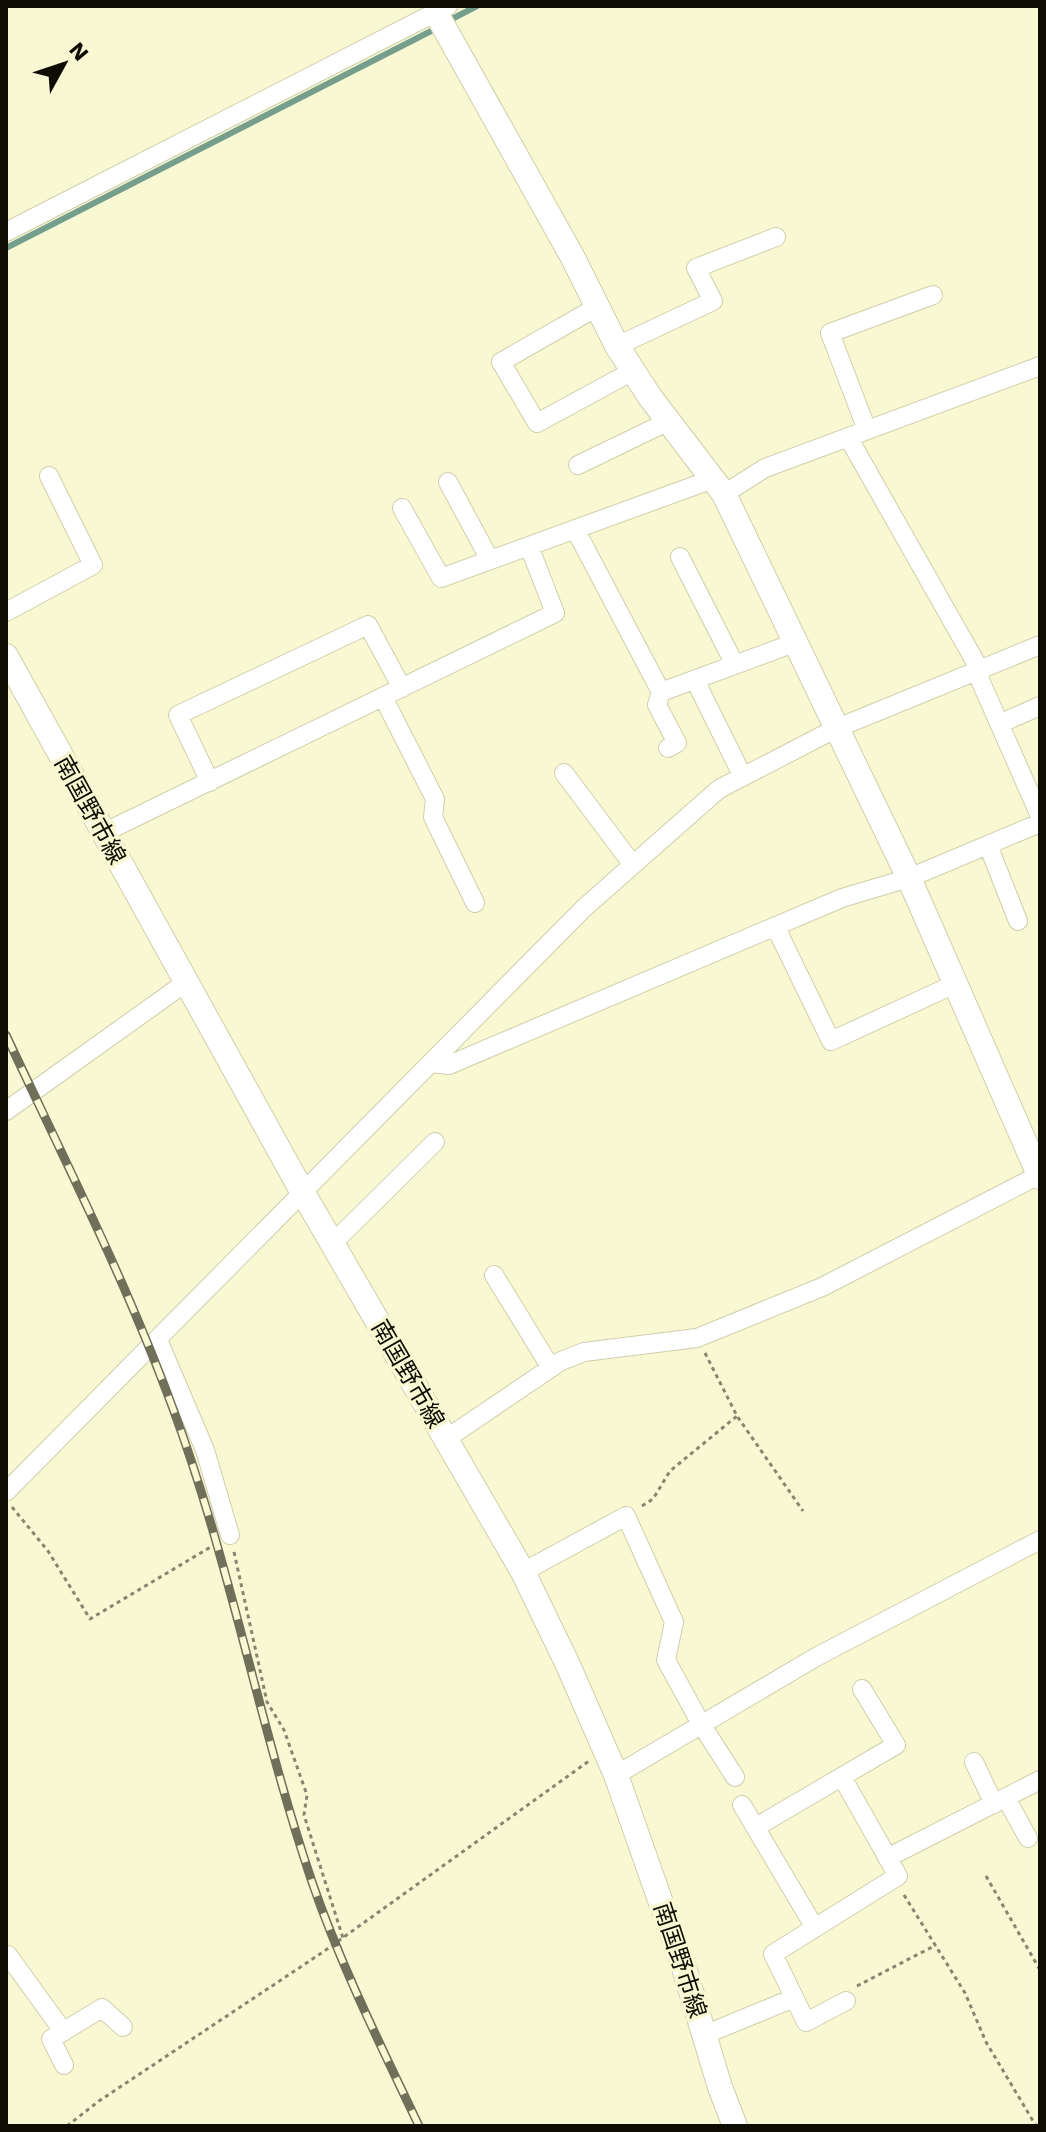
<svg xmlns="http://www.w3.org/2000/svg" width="1046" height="2132" viewBox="0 0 1046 2132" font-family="'Work Sans','Noto Sans JP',sans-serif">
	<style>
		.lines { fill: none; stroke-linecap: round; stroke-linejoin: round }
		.stream { stroke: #759f8c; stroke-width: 6 }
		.street-casing { stroke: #cfcfab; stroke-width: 20 }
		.secondary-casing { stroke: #cfcfab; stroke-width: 26 }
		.path { stroke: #87866e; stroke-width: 3; stroke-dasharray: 4 4; stroke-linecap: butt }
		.street { stroke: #fff; stroke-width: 18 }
		.secondary { stroke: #fff; stroke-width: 24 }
		.rail-casing { stroke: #706f5a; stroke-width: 9 }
		.rail { stroke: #f8f8d3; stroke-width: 6; stroke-dasharray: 18; stroke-linecap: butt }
		.labels { text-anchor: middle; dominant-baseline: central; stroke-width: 7; stroke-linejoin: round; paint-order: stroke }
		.street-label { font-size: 24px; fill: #0e0d03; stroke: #f8f8d3 }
	</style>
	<rect width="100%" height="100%" fill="#f8f8d3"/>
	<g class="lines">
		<path class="stream" d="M448,21L477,6
			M6,248L439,27"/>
		<defs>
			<path id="street" d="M6,232L448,6
				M597,307L501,362L537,423L633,371
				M617,346L713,301L696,268L776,237
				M867,430L830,333L933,295
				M848,437L980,670
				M578,465L669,421
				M448,482L490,560
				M724,494L765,468L1040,366
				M402,508L441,578L713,479
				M575,529L661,692L794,643
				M680,557L735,665
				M6,612L93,565L49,476
				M976,671L1040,816
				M695,680L743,777
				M661,692L657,705L677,743L668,748
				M383,697L435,799L433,817L475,903
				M999,724L1040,706
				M564,773L633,865
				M210,782L178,715L368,625L402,688
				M103,833L555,613L529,546
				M988,845L1018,921
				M775,926L831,1041L955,984
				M431,1063L449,1065L842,898L909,878L1040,823
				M6,1111L185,983
				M332,1244L435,1142
				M494,1275L551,1368
				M158,1340L205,1450L230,1535
				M446,1439L561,1361L584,1352L697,1338L822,1287L1039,1175
				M6,1492L584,908L719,789L835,729L1040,645
				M523,1572L626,1516L674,1622L666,1660L701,1724L735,1777
				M974,1762L994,1804
				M616,1775L816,1657L1040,1540
				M842,1777L898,1876L773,1954L806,2022L846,2001
				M1006,1798L1028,1838
				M742,1805L815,1928
				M756,1827L896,1745L862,1689
				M887,1858L1040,1780
				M6,1956L8,1955L63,2031
				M704,2035L794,1998
				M64,2065L51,2039L102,2008L123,2027"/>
			<path id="secondary" d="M436,13L572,256L617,346L650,397L724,494L909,878L1040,1177
				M6,656L303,1193L523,1572L568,1665L616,1775L684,1968L720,2087L735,2126"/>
		</defs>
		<use href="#street" class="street-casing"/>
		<use href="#secondary" class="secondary-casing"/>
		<path class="path" d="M705,1353L737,1416L803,1511
			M642,1506L653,1499L670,1471L737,1416
			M12,1507L48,1551L90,1619L214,1545
			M234,1552L267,1702L284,1730L307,1795L304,1815L343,1938
			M986,1876L1040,1970
			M904,1895L965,1993L986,2042L1036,2126
			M857,1986L936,1945
			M67,2126L99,2101L323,1952L589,1761"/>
		<use href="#street" class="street"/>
		<use href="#secondary" class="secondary"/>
		<defs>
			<path id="rail" d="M6,1035C63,1157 125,1279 172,1406C230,1561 259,1725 312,1882C341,1966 381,2046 419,2126"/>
		</defs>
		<use href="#rail" class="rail-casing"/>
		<use href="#rail" class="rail"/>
	</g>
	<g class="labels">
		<g class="street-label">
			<text transform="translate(90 810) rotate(61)">南国野市線</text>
			<text transform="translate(408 1374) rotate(60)">南国野市線</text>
			<text transform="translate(680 1960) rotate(72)">南国野市線</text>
		</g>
	</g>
	<rect width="1046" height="2132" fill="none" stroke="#0e0d03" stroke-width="16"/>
	<g transform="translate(64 64) rotate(50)" stroke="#f8f8d3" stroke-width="6" paint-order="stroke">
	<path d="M0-6L14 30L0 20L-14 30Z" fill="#0e0d03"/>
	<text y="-12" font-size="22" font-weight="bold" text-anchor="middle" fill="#0e0d03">N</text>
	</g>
</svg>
